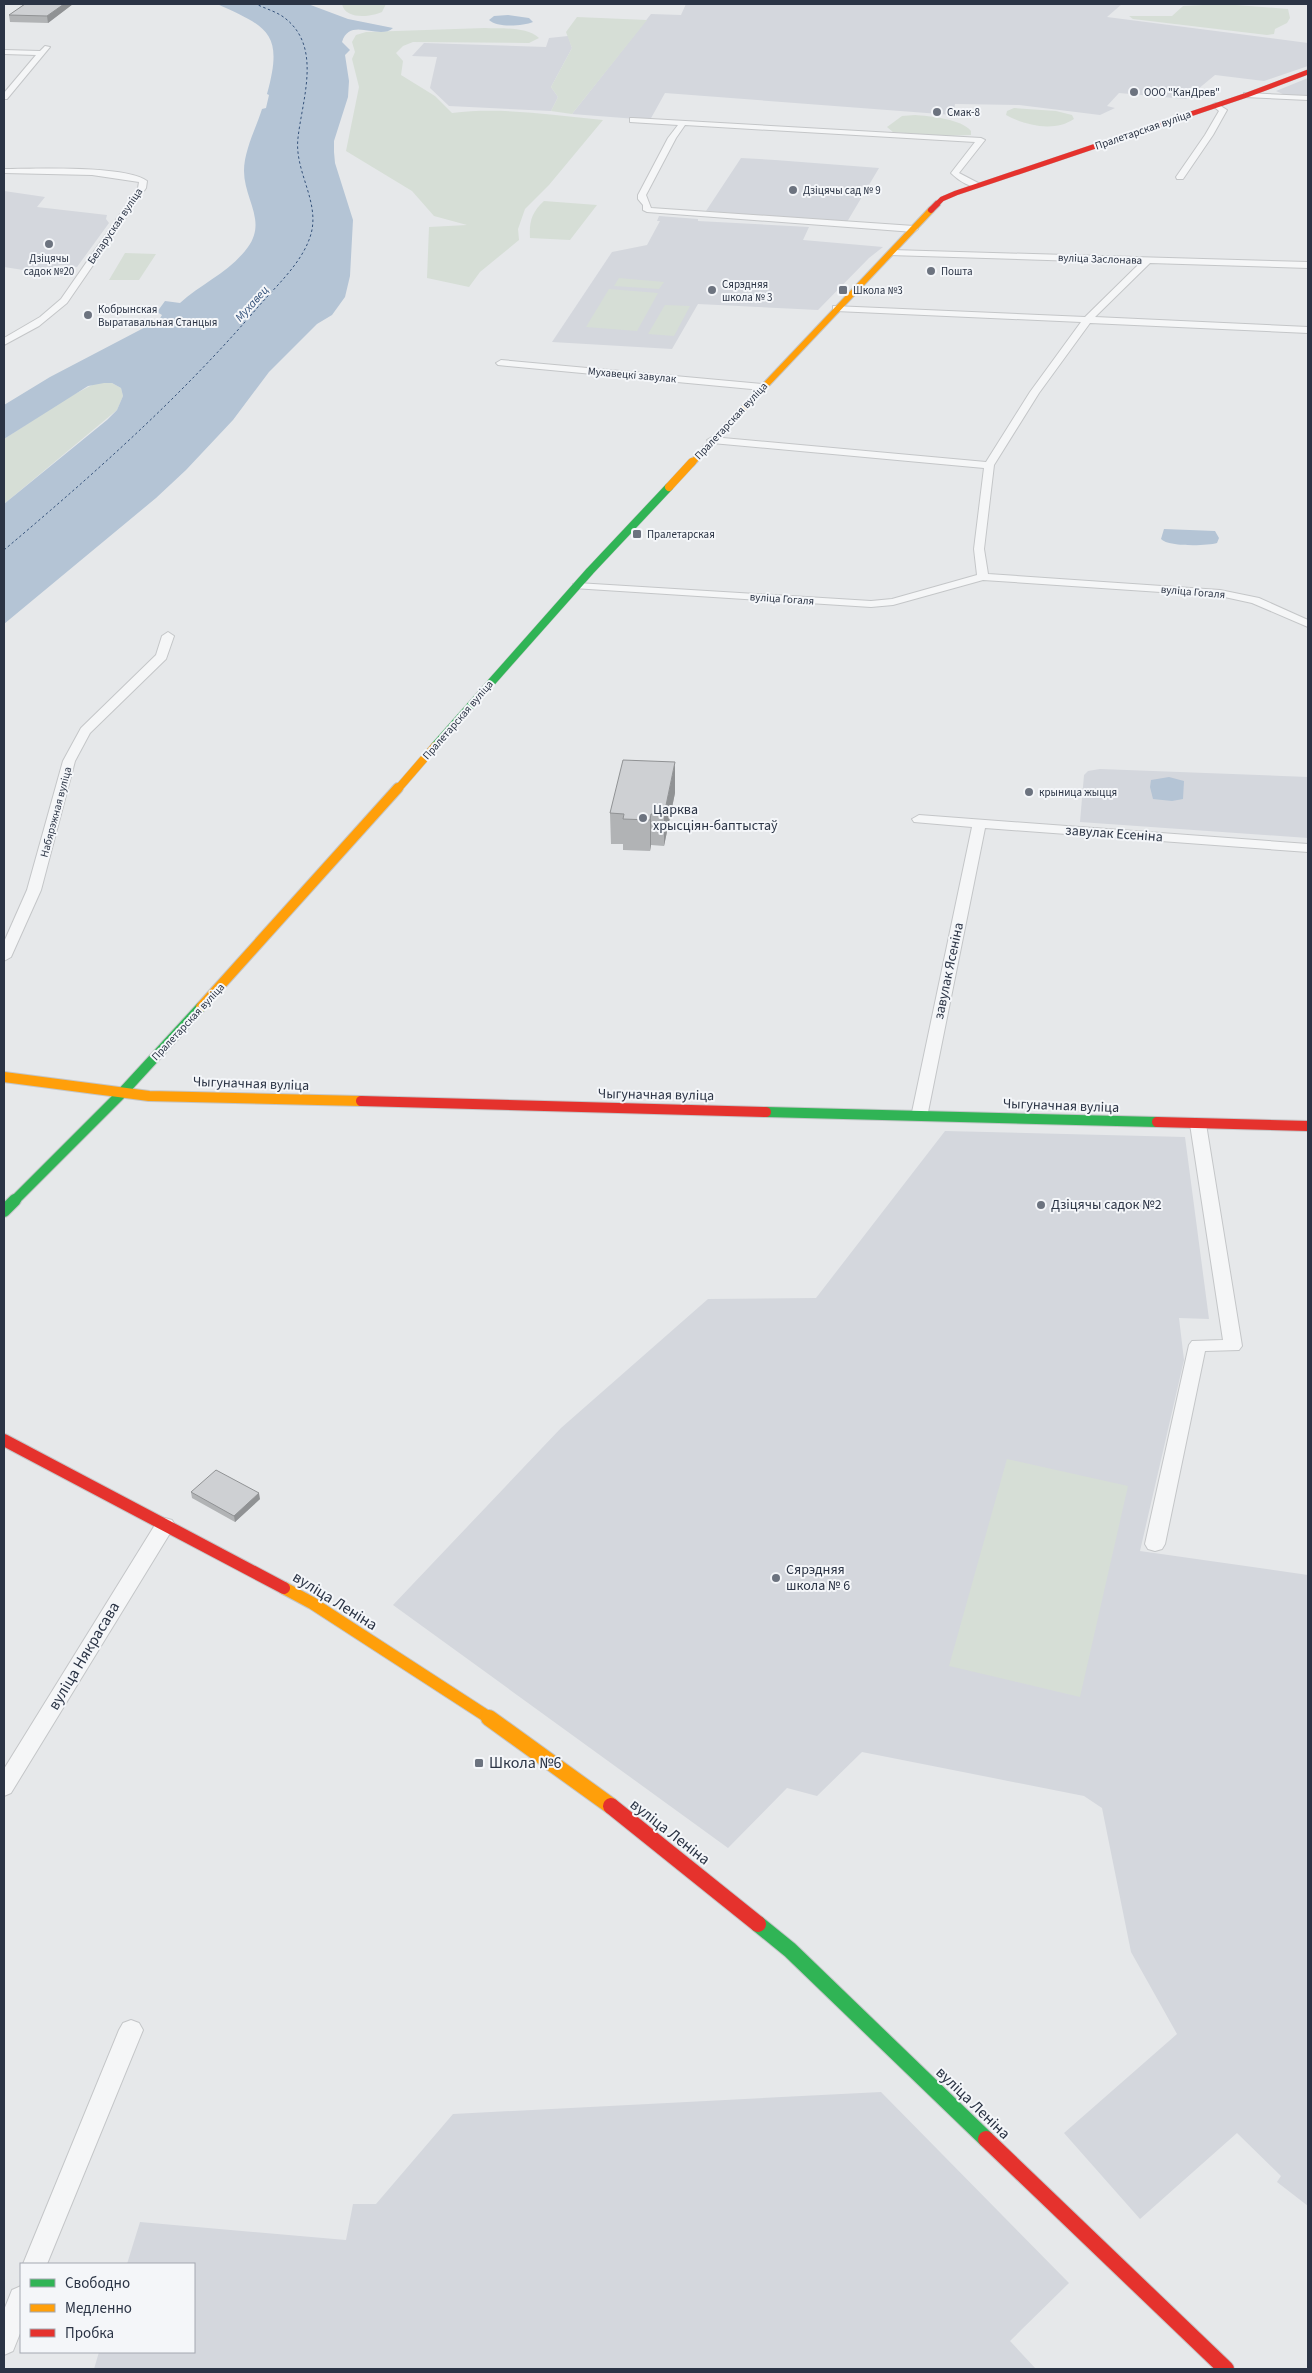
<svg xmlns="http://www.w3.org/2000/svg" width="1312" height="2373" viewBox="0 0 1312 2373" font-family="'Source Sans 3',sans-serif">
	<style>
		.built { fill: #d4d7dd }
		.green { fill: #d6ded6 }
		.water { fill: #b4c4d5 }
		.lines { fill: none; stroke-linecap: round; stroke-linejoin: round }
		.ferry { stroke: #34527a; stroke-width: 1; stroke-dasharray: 2.5 2.5; stroke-linecap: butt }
		.street-casing { stroke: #c4c6c8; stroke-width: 2 }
		.fast-far3-casing { stroke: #c4c6c8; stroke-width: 9 }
		.fast-far2-casing { stroke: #c4c6c8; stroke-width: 12 }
		.fast-far1-casing { stroke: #c4c6c8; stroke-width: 14 }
		.fast-casing { stroke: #c4c6c8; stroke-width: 18 }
		.slow-far4-casing { stroke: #c4c6c8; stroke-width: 8 }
		.slow-far3-casing { stroke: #c4c6c8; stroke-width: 9 }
		.slow-far2-casing { stroke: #c4c6c8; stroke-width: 12 }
		.slow-far1-casing { stroke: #c4c6c8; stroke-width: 14 }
		.slow-casing { stroke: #c4c6c8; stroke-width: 18 }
		.jam-far4-casing { stroke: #c4c6c8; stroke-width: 5.5 }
		.jam-far3-casing { stroke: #c4c6c8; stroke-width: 8 }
		.jam-far2-casing { stroke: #c4c6c8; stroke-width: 12 }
		.jam-far1-casing { stroke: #c4c6c8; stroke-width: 14 }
		.jam-casing { stroke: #c4c6c8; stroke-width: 18 }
		.street { fill: #f5f6f7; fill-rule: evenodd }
		.fast-far3 { stroke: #30b455; stroke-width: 8 }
		.fast-far2 { stroke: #30b455; stroke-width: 10 }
		.fast-far1 { stroke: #30b455; stroke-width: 12 }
		.fast { stroke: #30b455; stroke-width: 16 }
		.slow-far4 { stroke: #ff9f0a; stroke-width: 6 }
		.slow-far3 { stroke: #ff9f0a; stroke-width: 8 }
		.slow-far2 { stroke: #ff9f0a; stroke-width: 10 }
		.slow-far1 { stroke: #ff9f0a; stroke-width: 12 }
		.slow { stroke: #ff9f0a; stroke-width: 16 }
		.jam-far4 { stroke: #e5322d; stroke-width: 5 }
		.jam-far3 { stroke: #e5322d; stroke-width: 6 }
		.jam-far2 { stroke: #e5322d; stroke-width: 10 }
		.jam-far1 { stroke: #e5322d; stroke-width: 12 }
		.jam { stroke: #e5322d; stroke-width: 16 }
		.wall { fill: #b1b3b5 }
		.shaded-wall { fill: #909294 }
		.building { fill: #ced0d3; stroke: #909294 }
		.poi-dot { fill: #6c737f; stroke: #f4f6f9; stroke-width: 2 }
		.labels { text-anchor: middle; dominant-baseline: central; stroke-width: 4; stroke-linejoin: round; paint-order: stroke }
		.far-poi-label { font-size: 11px; fill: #2b3445; stroke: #f4f6f9; text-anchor: start }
		.far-street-label { font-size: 11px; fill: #2b3445; stroke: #f4f6f9 }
		.far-water-label { font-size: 12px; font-style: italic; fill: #34527a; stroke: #f4f6f9 }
		.poi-label { font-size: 14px; fill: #2b3445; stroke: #f4f6f9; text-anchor: start }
		.street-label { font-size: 14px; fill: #2b3445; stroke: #f4f6f9 }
		.near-street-label { font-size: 16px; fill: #2b3445; stroke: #f4f6f9 }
		.near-poi-label { font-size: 16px; fill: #2b3445; stroke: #f4f6f9; text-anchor: start }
	</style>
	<rect width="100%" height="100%" fill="#e6e8ea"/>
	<path class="built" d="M686,4H1122L1107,17L1308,43V66L1264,81L1215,75L1186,99L1119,93L1107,106L1115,108L1100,115L1019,105L955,104L953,115L665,93L650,120L572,114L651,14L681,15Z
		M568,36L572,48L551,87L558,97L551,111L449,106L430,88L437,57L412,56L424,43L546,47L549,38Z
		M1308,78V96L1285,95L1276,91Z
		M741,158L775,160L879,168L847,222L706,211Z
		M4,191L45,197L37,207L107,215L106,219L109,223L77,267L61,265L43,273L4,267Z
		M659,216L698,219V221L809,227L803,240L883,247L869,258L818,310L698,304L672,349L552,342L612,252L647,245L660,221H657Z
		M1100,769L1308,777V838L1080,822L1084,775L1088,771Z
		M945,1131L1185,1137L1209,1319L1179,1318L1184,1360L1140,1551L1308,1575V2206L1277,2182L1281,2176L1237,2133L1140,2219L1064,2133L1177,2034L1131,1952L1102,1808L1084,1796L862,1752L817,1796L787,1788L728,1848L393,1605L561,1428L708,1299L816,1298Z
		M881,2092L1069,2283L1010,2341L1036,2369H94L99,2352H194V2264H127L140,2222L346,2240L353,2204H376L453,2114Z"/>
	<path class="green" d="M342,4H386L382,12C371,17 345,20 342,4Z
		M1223,4L1288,9L1290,18L1287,23L1275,29L1274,34L1267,35L1133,19L1129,16H1172L1183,6Z
		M577,17L647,20L572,114L551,111L558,97L551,87L572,48L566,32Z
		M485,28C501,29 526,26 539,38L529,43L413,42L403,46L396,53L403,61L401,75L435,96L452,113C502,107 552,115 603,120L549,185L525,209L518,229L519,240L480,272L469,287L427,278L429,227L467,225L434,216L412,191L346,151L359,87L352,59L355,52L352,42L356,35L366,32Z
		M1014,108L1056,111L1072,115L1074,119C1055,132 1026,126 1006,115L1007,111Z
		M915,115C929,116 962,119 971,131V135L943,136L893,132L887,127L902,116Z
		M544,201L597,205L570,240L530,238C529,221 532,212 544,201Z
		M125,253L156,254L139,280H109Z
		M619,278L664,282L659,289L614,286Z
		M609,289L658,293L637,331L586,327Z
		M665,305L690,306L674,336L648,334Z
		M96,383H112L121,388L123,396L117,410L4,504V439L67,398Z
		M1007,1459L1128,1486L1080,1697L949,1666Z"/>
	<path class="water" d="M217,4H308L348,19L393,28C379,41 350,16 342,42L350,50L345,55L349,81L348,97L334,141V152L335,163L353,220L350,276L345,297L332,315L317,324L269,372L233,420L186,470L156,498L4,624V504L107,420L117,410L123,396L121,388L112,383H104L88,386L4,439V405L50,377L157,321L173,323L159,320L162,315L157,312L165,301L180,303C202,283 230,272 248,247C267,221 244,199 244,171C244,151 256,128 262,109L266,108L269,95L267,94C284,33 268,27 217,4Z
		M508,15L529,18L533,22C523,26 497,28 489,20L494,16Z
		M1164,529L1215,531L1219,538L1217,543C1207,546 1168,547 1161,539Z
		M1169,777L1184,781L1183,799L1172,801L1153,799L1150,787L1151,780Z"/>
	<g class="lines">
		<path class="ferry" d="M4,550C94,474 181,397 258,307C277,285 303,262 311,234C320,201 294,171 298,138C302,100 322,48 286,19C278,12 266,9 256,4"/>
		<defs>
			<path id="street" d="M45,46L50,47L7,99H4V93L36,55L4,54V50L40,51Z
				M1247,93L1308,96V100L1244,97V93Z
				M1216,103L1227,110L1213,135L1183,179H1177L1176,177L1205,135L1219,111L1212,105Z
				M633,118L981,138L985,140L959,173L982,185C973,191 958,180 951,173L975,142L685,125L676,138L646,195L651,208L914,226L918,229L914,232L647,212L643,210V205L638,199V195L668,138L678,125L630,122V118Z
				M4,169C34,169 125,165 147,181L146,188L67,303L39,326L4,345V338L40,317L61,299L138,188L139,182L92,175L4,173Z
				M892,250L1308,262V268L1150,263L1095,317L1308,327V333L1090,323L1039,393L994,465L984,549L988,574L1220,590L1259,598L1308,620V627L1252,603L1220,596L983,580L893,605L871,607L573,588V584L577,583L871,601L892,599L977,575L974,549L984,468L712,443L707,440L712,437L986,462L1030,392L1081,322L836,311L833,310V306L1085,317L1140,263L889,255V251Z
				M501,360L762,384L767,387L762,390L498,365L496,363Z
				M168,632L174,636L166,659L90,733L75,761L41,890L11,957L4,961V942L27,890L63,761L81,728L156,655L162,636Z
				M919,815L1308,844V852L985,828L927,1117L925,1120H913L911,1117L972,827L914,822L912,819Z
				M1198,1119L1204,1121L1206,1124L1242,1346L1239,1350L1205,1351L1165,1544L1162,1549L1155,1551L1148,1549L1145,1544L1189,1345L1192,1341L1223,1340L1190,1124L1192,1121Z
				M165,1518L172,1520L175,1525L172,1530L11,1793L4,1796V1769L158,1520Z
				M131,2020L139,2023L143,2030L47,2264H23L119,2030L123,2023Z
				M21,2286V2331L13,2351L4,2355V2310L12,2290Z"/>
			<path id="fast-far3" d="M435,746L590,571L669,487"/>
			<path id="fast-far2" d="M766,1112L1157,1122
				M14,1201L122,1093L201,1007"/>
			<path id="fast-far1" d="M4,1211L15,1200"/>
			<path id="fast" d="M758,1924L790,1950L986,2139"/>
			<path id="slow-far4" d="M691,464L931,210"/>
			<path id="slow-far3" d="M669,487L692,462
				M397,790L435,746"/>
			<path id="slow-far2" d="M201,1007L398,788
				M4,1077L149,1096L361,1101"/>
			<path id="slow-far1" d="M284,1588L312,1603L491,1719"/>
			<path id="slow" d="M489,1718L611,1806"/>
			<path id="jam-far4" d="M936,205L942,199L956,193L1247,95L1308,72"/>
			<path id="jam-far3" d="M931,210L937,204"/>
			<path id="jam-far2" d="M361,1101L766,1112
				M1157,1122L1308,1126"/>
			<path id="jam-far1" d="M4,1440L284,1588"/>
			<path id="jam" d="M611,1806L758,1924
				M986,2139L1226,2369"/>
		</defs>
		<use href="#street" class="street-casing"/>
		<use href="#fast-far3" class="fast-far3-casing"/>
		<use href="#fast-far2" class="fast-far2-casing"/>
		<use href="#fast-far1" class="fast-far1-casing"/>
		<use href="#fast" class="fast-casing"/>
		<use href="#slow-far4" class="slow-far4-casing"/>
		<use href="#slow-far3" class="slow-far3-casing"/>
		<use href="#slow-far2" class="slow-far2-casing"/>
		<use href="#slow-far1" class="slow-far1-casing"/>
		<use href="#slow" class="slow-casing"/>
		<use href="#jam-far4" class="jam-far4-casing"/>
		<use href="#jam-far3" class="jam-far3-casing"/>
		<use href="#jam-far2" class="jam-far2-casing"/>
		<use href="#jam-far1" class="jam-far1-casing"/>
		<use href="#jam" class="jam-casing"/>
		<use href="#street" class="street"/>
		<use href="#fast-far3" class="fast-far3"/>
		<use href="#fast-far2" class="fast-far2"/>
		<use href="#fast-far1" class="fast-far1"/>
		<use href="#fast" class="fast"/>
		<use href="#slow-far4" class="slow-far4"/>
		<use href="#slow-far3" class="slow-far3"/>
		<use href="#slow-far2" class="slow-far2"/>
		<use href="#slow-far1" class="slow-far1"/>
		<use href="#slow" class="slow"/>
		<use href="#jam-far4" class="jam-far4"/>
		<use href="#jam-far3" class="jam-far3"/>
		<use href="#jam-far2" class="jam-far2"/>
		<use href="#jam-far1" class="jam-far1"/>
		<use href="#jam" class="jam"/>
	</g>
	<path class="wall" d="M25,4H73L48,23L10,22L9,15Z
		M675,793L664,846L651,845L650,851L623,850V844H611L610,813Z
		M191,1492L260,1499L235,1522L192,1498Z"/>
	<path class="shaded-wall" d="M64,4H73L48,23L47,16Z
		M675,762V793L664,846V815Z
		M651,814V845L650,851V820Z
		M259,1493L260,1499L235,1522L234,1516Z"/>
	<path class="building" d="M25,4H64L47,16L9,15Z
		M623,760L675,762L664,815L651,814L650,820L623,819L624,814L610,813Z
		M216,1470L259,1493L234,1516L191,1492Z"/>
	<g class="poi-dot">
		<circle cx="1134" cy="92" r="5"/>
		<circle cx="937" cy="112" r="5"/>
		<circle cx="793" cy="190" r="5"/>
		<circle cx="49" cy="244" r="5"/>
		<circle cx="931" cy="271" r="5"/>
		<circle cx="712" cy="290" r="5"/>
		<rect x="838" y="285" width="10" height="10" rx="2.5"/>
		<circle cx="88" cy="315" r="5"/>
		<rect x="632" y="529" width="10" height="10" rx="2.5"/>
		<circle cx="1029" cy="792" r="5"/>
		<circle cx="643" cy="818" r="5"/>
		<circle cx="1041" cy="1205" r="5"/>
		<circle cx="776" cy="1578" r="5"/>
		<rect x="474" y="1758" width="10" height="10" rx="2.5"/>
	</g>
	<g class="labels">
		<g class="far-poi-label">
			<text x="1144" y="92">ООО "КанДрев"</text>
			<text x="947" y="112">Смак-8</text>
			<text x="803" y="190">Дзіцячы сад № 9</text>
			<text x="49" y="258" text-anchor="middle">Дзіцячы<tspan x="49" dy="13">садок №20</tspan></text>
			<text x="941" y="271">Пошта</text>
			<text x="722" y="284">Сярэдняя<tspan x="722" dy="13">школа № 3</tspan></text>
			<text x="853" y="290">Школа №3</text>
			<text x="98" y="309">Кобрынская<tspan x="98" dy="13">Выратавальная Станцыя</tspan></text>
			<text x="647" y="534">Пралетарская</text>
			<text x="1039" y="792">крыница жыцця</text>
		</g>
		<g class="far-street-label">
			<text transform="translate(1143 130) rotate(-19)">Пралетарская вуліца</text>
			<text transform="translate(115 226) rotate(-56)">Беларуская вуліца</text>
			<text transform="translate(1100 259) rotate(2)">вуліца Заслонава</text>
			<text transform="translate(632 375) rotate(5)">Мухавецкі завулак</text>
			<text transform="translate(731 421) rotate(-47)">Пралетарская вуліца</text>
			<text transform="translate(1193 592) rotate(5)">вуліца Гогаля</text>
			<text transform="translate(782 599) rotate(4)">вуліца Гогаля</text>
			<text transform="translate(458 720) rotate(-49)">Пралетарская вуліца</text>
			<text transform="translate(56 812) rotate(-75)">Набярэжная вуліца</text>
			<text transform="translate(188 1022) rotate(-47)">Пралетарская вуліца</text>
		</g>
		<g class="far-water-label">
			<text transform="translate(252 304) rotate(-48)">Мухавец</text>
		</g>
		<g class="poi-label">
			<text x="653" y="810">Царква<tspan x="653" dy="16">хрысціян-баптыстаў</tspan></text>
			<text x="1051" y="1205">Дзіцячы садок №2</text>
			<text x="786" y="1570">Сярэдняя<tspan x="786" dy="16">школа № 6</tspan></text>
		</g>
		<g class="street-label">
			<text transform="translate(1114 834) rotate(4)">завулак Есеніна</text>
			<text transform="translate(949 971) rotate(-78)">завулак Ясеніна</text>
			<text transform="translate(251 1084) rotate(2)">Чыгуначная вуліца</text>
			<text transform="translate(656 1095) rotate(1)">Чыгуначная вуліца</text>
			<text transform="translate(1061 1106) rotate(2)">Чыгуначная вуліца</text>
		</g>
		<g class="near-street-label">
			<text transform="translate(335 1601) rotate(32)">вуліца Леніна</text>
			<text transform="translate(84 1656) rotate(-59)">вуліца Някрасава</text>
			<text transform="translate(670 1832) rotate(38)">вуліца Леніна</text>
			<text transform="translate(973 2103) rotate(44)">вуліца Леніна</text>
		</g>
		<g class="near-poi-label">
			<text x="489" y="1763">Школа №6</text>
		</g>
	</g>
	<rect width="1312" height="2373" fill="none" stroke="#2b3445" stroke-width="10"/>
	<rect x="20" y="2263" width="175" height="90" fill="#f4f6f9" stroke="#a4a8b1"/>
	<rect x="30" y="2279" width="25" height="8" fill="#30b455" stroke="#a4a8b1"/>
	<text x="65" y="2288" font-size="15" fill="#2b3445">Свободно</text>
	<rect x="30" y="2304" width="25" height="8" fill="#ff9f0a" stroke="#a4a8b1"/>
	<text x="65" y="2313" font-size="15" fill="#2b3445">Медленно</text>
	<rect x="30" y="2329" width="25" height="8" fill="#e5322d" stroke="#a4a8b1"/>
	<text x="65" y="2338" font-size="15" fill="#2b3445">Пробка</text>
</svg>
